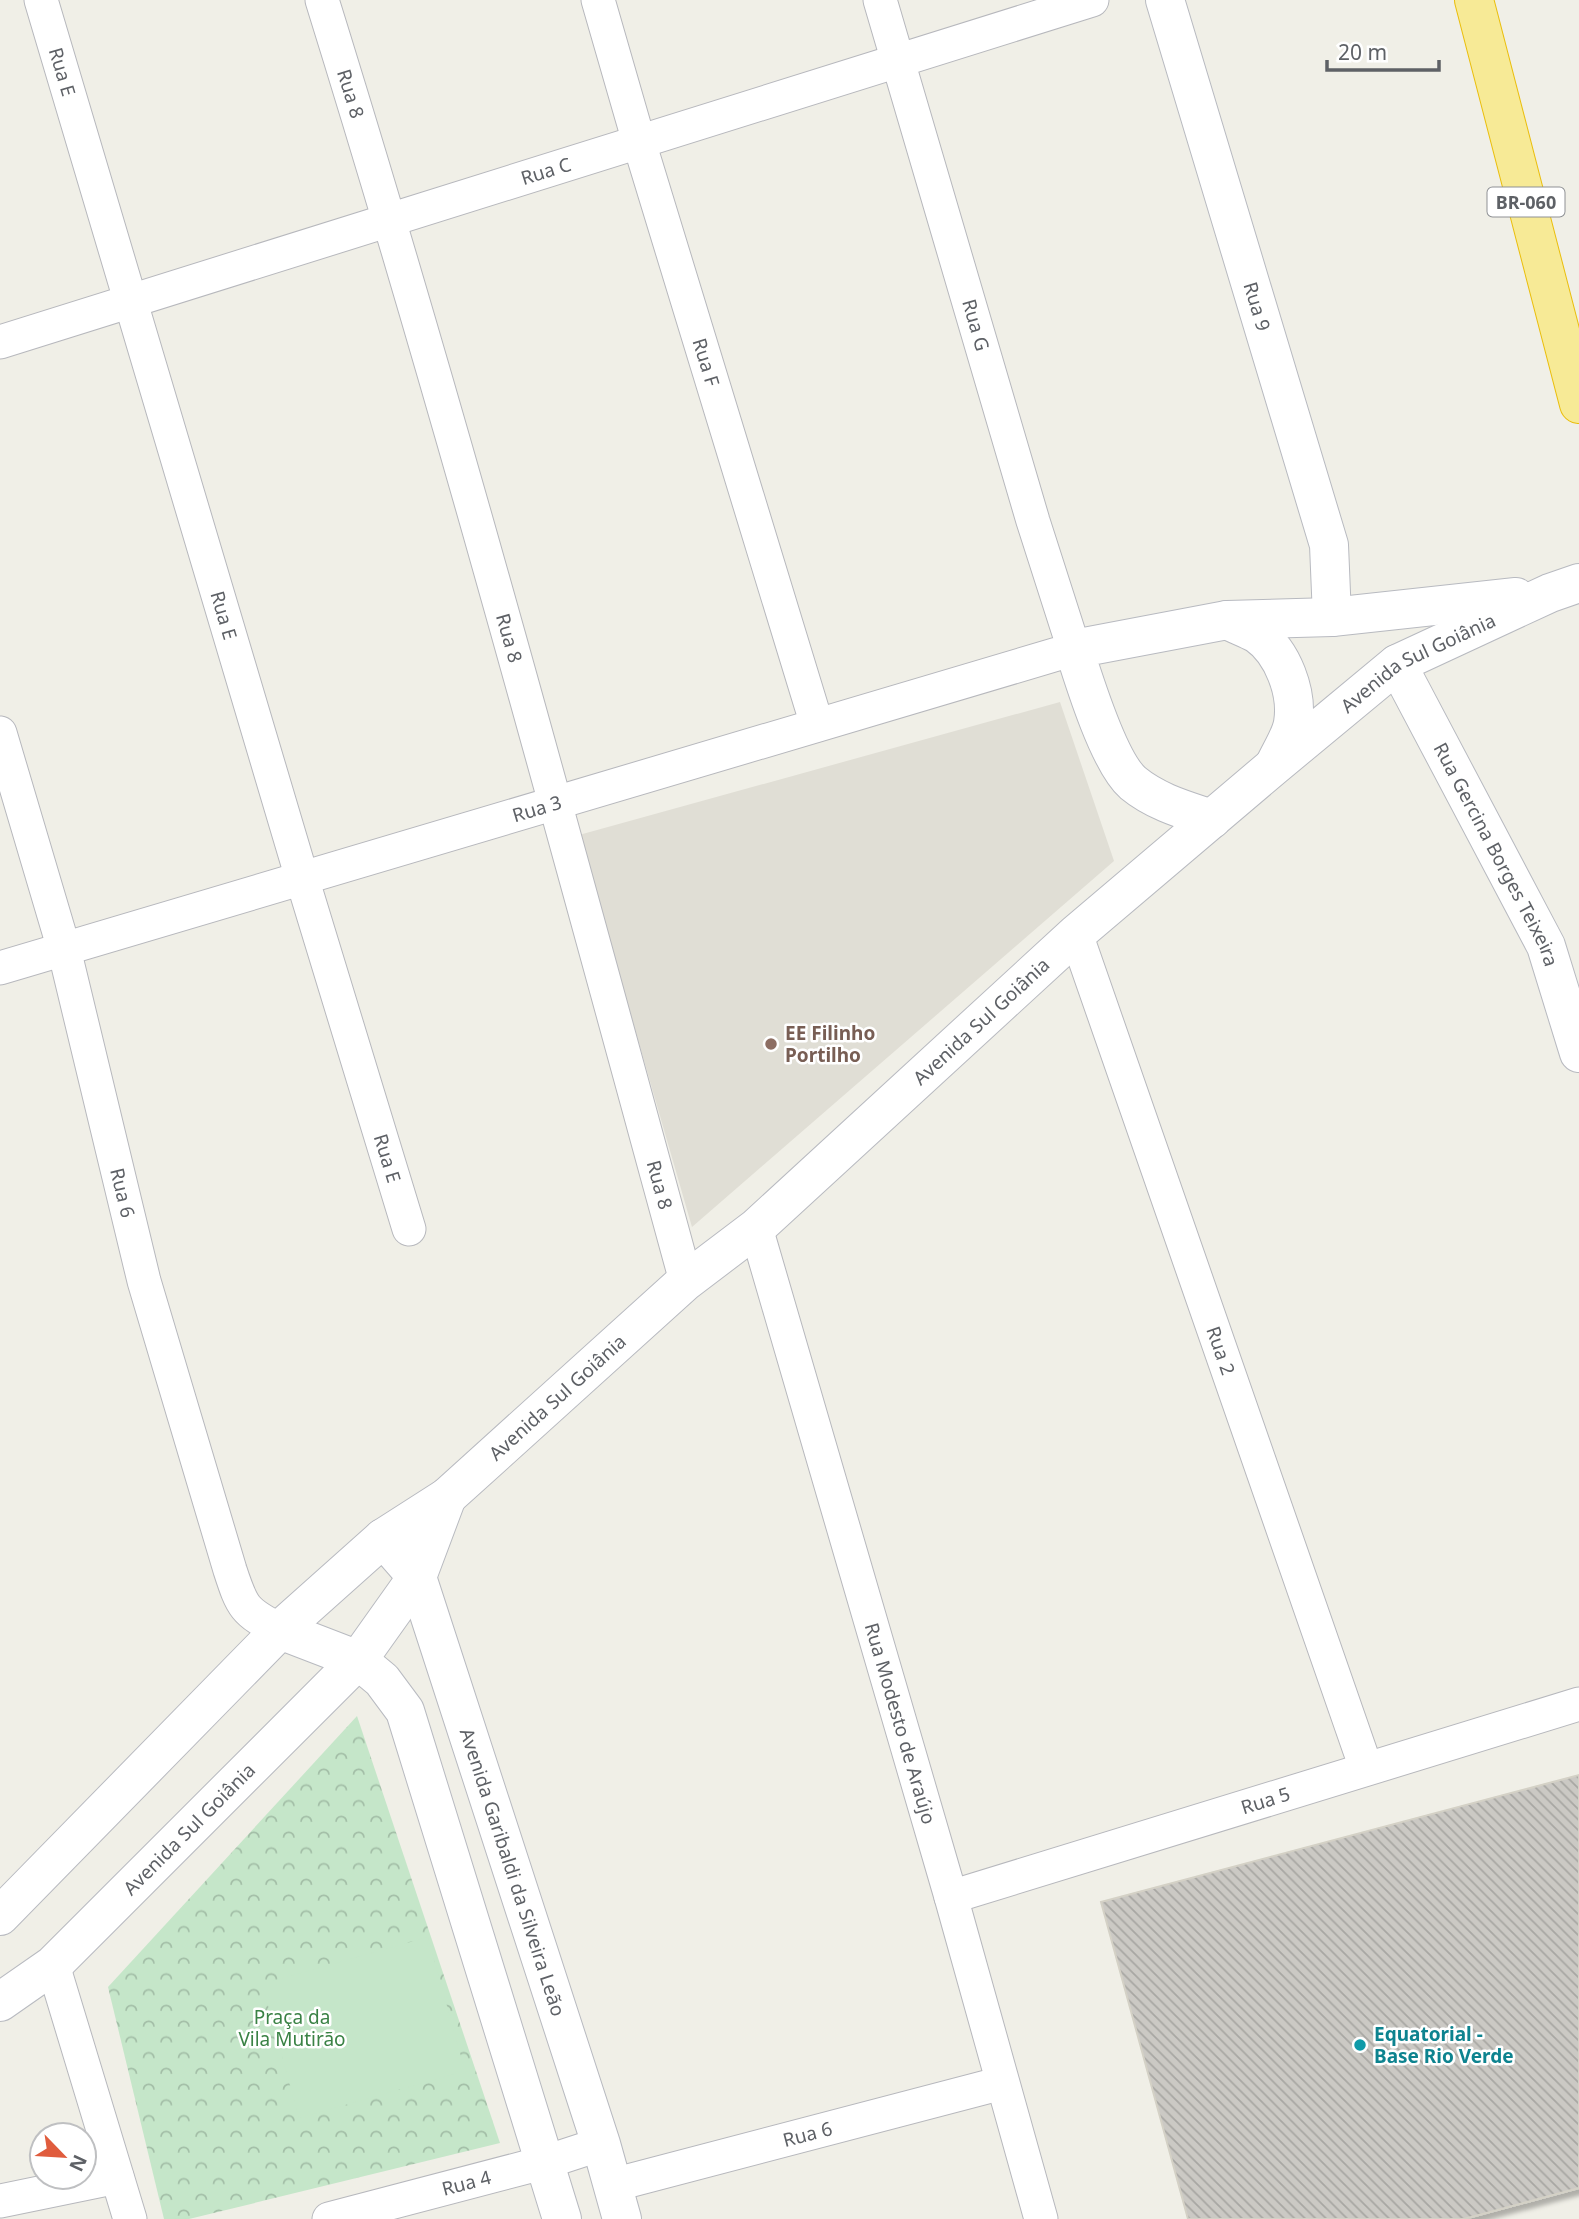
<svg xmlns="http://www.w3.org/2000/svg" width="1579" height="2219" viewBox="0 0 1579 2219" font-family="'Noto Sans',sans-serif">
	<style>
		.education { fill: #e0ded5 }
		.forest { fill: url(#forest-crowns) }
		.pitch { fill: #c5e6c9 }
		.building { fill: url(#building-back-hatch); stroke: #d4d1c6; stroke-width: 2; filter: url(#shadow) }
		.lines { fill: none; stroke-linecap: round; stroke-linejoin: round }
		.street-casing { stroke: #b7b8bd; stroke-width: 35 }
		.secondary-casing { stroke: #b8bac0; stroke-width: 40 }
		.highway-casing { stroke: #eabe0d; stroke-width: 40 }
		.street { stroke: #fff; stroke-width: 33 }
		.secondary { stroke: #fff; stroke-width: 38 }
		.highway { stroke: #f7ea96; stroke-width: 38 }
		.education-dot { fill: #8d6e63; stroke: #fff; stroke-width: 2.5 }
		.culture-dot { fill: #0f9aa8; stroke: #fff; stroke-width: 2.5 }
		.labels { text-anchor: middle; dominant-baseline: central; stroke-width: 5; stroke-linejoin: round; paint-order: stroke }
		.shield { fill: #fff; stroke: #8e9094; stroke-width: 2 }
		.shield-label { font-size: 18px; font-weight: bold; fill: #5e6166 }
		.street-label { font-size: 19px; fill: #5e6166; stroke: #fff }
		.education-label { font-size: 19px; font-weight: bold; fill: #785e54; stroke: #fff; text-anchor: start }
		.park-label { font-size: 19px; fill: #3a8245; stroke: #fff }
		.culture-label { font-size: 19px; font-weight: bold; fill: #0d838f; stroke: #fff; text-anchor: start }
	</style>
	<defs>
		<pattern id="forest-crowns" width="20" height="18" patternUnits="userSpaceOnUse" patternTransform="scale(1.75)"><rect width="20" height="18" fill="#c5e6c9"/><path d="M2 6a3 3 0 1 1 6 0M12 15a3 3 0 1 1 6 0" fill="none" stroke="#a3bea7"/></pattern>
		<pattern id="building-back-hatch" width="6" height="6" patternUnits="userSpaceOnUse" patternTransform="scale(1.75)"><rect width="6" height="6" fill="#cbc9c4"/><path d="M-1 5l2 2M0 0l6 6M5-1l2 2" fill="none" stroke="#a8a7a3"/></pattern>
		<filter id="shadow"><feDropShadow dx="8" dy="4.5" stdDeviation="2" flood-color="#0004"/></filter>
	</defs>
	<rect width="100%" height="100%" fill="#f0efe7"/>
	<path class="education" d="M1060,702L1114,861L692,1227L579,835Z"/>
	<path class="forest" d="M357,1716L500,2143L189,2219H164L108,1987Z"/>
	<path class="pitch" d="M428,1937L465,2071L299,2118L262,1984Z"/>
	<path class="building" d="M1579,1775V2188L1464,2219H1188L1101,1902Z"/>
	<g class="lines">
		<defs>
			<g id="street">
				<path id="s1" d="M41,0L302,878L409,1229"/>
				<path id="s2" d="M322,0C454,424 569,853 686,1281"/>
				<path id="s3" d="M598,0L639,142L817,725"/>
				<path id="s4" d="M0,342L1092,0"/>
				<path id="s5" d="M0,733L64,949L144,1281L230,1570C242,1607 244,1612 280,1630"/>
				<path id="s6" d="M1076,934L1366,1768"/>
				<path id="s7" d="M0,968L1074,649L1033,521L880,0"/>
				<path id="s8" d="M756,1228L951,1897L1041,2219"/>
				<path id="s9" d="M951,1897L1579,1704"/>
				<path d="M53,1965L130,2219"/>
				<path id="s10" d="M613,2185L1002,2083"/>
				<path d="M0,2201L117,2177"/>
				<path id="s11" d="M329,2219L546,2162L601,2144"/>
			</g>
			<g id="secondary">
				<path id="s12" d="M1165,0L1329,545L1332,617"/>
				<path d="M1227,620C1237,625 1248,629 1257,634C1283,652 1298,693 1293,723C1291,736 1281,751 1275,764"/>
				<path id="s13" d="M1397,664L1546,946L1579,1053"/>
				<path d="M1212,819C1185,810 1156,802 1133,783C1109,762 1084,681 1074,649L1227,620L1332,617L1516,597"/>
				<path id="s14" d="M383,1538L417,1577L601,2144L622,2219"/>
				<path d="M280,1630L358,1660L382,1680L405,1711L562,2219"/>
				<path id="s15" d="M0,1916L280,1630L383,1538L447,1497L686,1281L756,1228L1076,934L1274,766L1397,664L1550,593L1579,583"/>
				<path id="s16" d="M0,2002L53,1965L358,1660L417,1577L447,1497"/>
			</g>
			<path id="highway" d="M1474,0L1579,404"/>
		</defs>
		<use href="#street" class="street-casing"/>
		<use href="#secondary" class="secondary-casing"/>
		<use href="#highway" class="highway-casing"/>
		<use href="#street" class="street"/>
		<use href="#secondary" class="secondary"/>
		<use href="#highway" class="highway"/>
	</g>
	<circle class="education-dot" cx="771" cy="1044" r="7"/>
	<circle class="culture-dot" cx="1360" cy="2045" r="7"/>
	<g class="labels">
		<rect class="shield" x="1487.5" y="187.5" width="77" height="29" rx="5"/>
		<g class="shield-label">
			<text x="1526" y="202">BR-060</text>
		</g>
		<g class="street-label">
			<text stroke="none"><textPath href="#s1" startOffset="75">Rua E</textPath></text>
			<text stroke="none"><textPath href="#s2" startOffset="98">Rua 8</textPath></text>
			<text stroke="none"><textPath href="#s4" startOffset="572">Rua C</textPath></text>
			<text stroke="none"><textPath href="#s12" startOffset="320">Rua 9</textPath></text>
			<text transform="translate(976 325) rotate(74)">Rua G</text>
			<text stroke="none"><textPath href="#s3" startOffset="378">Rua F</textPath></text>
			<text stroke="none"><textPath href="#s1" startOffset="642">Rua E</textPath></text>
			<text stroke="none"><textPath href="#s2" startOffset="665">Rua 8</textPath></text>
			<text stroke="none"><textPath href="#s15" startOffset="1897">Avenida Sul Goiânia</textPath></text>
			<text stroke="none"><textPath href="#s7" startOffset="560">Rua 3</textPath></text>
			<text stroke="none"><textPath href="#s13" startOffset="215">Rua Gercina Borges Teixeira</textPath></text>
			<text stroke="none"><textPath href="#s15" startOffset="1330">Avenida Sul Goiânia</textPath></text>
			<text stroke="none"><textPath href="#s1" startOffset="1209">Rua E</textPath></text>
			<text stroke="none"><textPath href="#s2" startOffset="1232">Rua 8</textPath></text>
			<text stroke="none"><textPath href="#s5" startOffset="476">Rua 6</textPath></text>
			<text stroke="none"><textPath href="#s6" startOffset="441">Rua 2</textPath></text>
			<text stroke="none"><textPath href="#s15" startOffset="763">Avenida Sul Goiânia</textPath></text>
			<text stroke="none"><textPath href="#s8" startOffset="516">Rua Modesto de Araújo</textPath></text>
			<text stroke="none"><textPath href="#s9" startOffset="329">Rua 5</textPath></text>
			<text stroke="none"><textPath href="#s16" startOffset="257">Avenida Sul Goiânia</textPath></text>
			<text stroke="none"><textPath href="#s14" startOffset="362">Avenida Garibaldi da Silveira Leão</textPath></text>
			<text stroke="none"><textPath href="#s10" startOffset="201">Rua 6</textPath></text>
			<text stroke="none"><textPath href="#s11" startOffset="142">Rua 4</textPath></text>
		</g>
		<g class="education-label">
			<text x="785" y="1033">EE Filinho<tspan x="785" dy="22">Portilho</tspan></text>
		</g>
		<g class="park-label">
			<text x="292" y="2017">Praça da<tspan x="292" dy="22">Vila Mutirão</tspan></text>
		</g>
		<g class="culture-label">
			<text x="1374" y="2034">Equatorial -<tspan x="1374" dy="22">Base Rio Verde</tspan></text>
		</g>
	</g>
	<g transform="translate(63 2156) rotate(115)"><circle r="33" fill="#ffffff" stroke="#bfc0c2" stroke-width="2"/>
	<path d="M0-5L12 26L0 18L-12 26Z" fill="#e05c3d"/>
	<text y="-10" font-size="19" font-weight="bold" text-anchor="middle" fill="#5e6166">N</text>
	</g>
	<path d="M1327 60v10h112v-10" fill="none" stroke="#5e6166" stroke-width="3.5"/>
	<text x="1338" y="60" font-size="21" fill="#5e6166" stroke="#ffffff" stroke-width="5" paint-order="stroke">20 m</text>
</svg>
